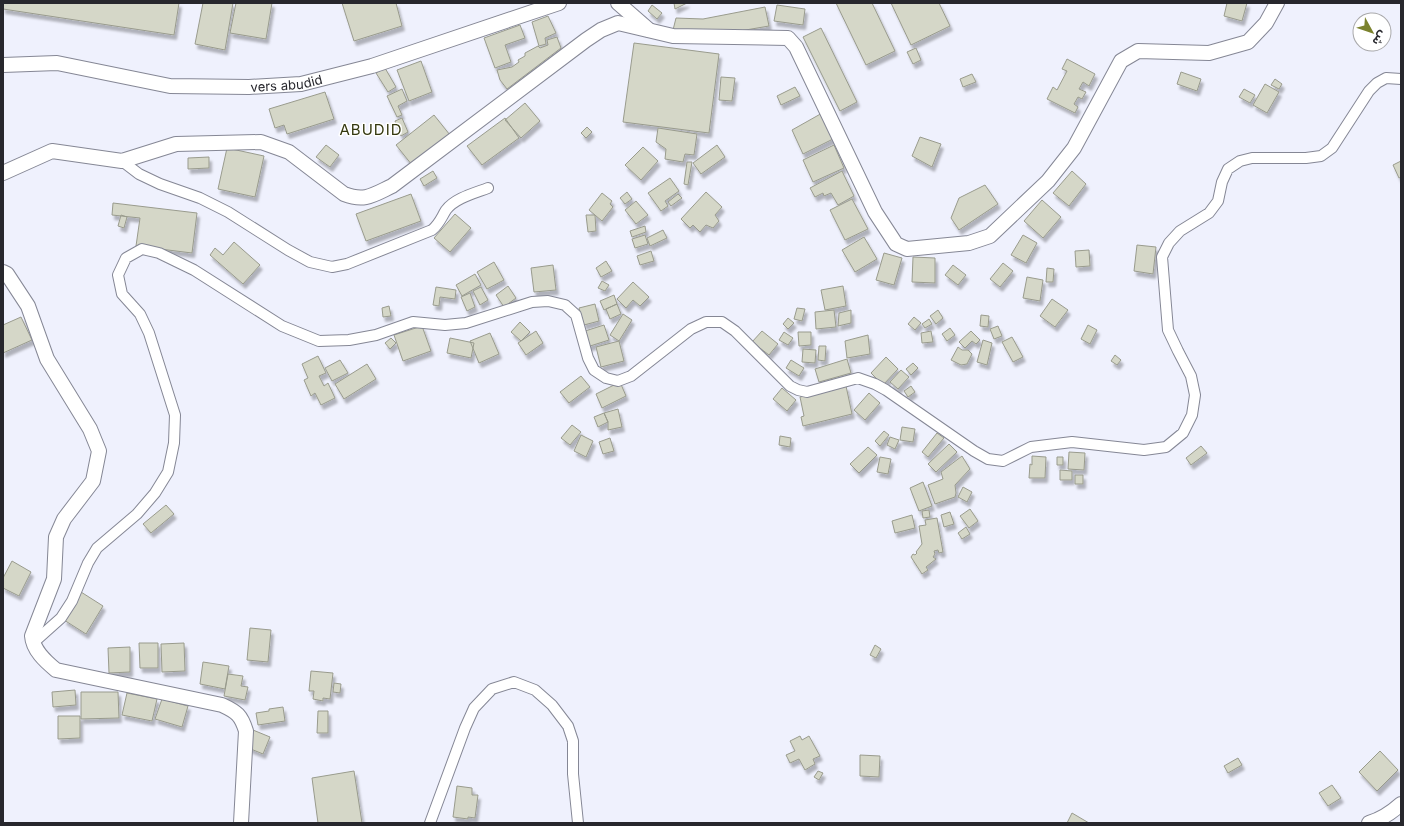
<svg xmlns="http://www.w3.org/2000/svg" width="1404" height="826" viewBox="0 0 1404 826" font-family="Inter,'Noto Sans Arabic',sans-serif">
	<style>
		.building { fill: #d5d7c8; stroke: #999b8d; filter: url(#shadow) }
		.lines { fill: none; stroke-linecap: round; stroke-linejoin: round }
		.street-casing { stroke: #858795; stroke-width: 12 }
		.secondary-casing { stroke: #858795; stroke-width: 16 }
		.street { stroke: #fff; stroke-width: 10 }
		.secondary { stroke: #fff; stroke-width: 14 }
		.labels { text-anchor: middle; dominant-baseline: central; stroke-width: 3; stroke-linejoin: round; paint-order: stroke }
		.street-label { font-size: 13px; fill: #27272d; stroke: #fff }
		.quarter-label { font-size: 15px; letter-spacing: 1px; fill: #34380f; stroke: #fff }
	</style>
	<defs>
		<filter id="shadow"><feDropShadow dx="2.5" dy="4.5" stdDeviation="1" flood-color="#0004"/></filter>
	</defs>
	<rect width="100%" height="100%" fill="#eff1fd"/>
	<path class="building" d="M3,3H179L174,35L3,9Z
		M203,3H233L225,50L195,44Z
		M236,3H272L266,39L230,33Z
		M342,3H396L402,26L354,41Z
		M674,3H687L675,9Z
		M836,3H872L895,51L866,65Z
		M891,3H939L950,26L911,45Z
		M1227,3H1247L1242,21L1224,16Z
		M652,5L662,13L657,19L648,11Z
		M777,5L805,9L803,25L774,21Z
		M765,7L769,26L734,32L673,30L676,18L703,19Z
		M548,16L556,33L545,38L546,44L539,46L532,22Z
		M520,25L525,38L505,45L511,62L495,68L484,38Z
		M821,28L857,102L840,111L803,37Z
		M557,37L561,48L507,89L500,80L497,70L512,67L519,62L518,60L525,56V53L538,46L540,48L548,45L547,40Z
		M634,43L719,54L709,133L623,122Z
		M916,48L921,60L913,64L907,52Z
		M1067,59L1095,74L1089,86L1083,82L1079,89L1086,92L1082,99L1078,97L1074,104L1078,107L1075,113L1047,99L1053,87L1057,90L1067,71L1062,69Z
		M421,61L432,92L409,101L397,70Z
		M385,68L396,87L388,92L376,73Z
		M1181,72L1201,79L1197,91L1177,84Z
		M972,74L976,82L963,87L960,79Z
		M721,77L735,78L732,101L719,100Z
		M1275,79L1282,84L1279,89L1271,85Z
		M1265,84L1279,92L1267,113L1253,105Z
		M795,87L800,96L781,105L777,96Z
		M402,89L407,101L398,106L402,115L397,117L387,96Z
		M1244,89L1255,95L1250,103L1239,97Z
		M325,92L334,119L287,134L284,125L275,128L269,109Z
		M525,103L540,121L521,138L505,120Z
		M824,112L835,138L803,154L792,130Z
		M434,115L450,135L412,165L396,145Z
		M402,118L408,132L401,136L395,121Z
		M505,118L519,138L482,165L467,146Z
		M587,127L592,132L586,138L581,133Z
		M658,128L697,134L694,155L685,154L683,162L665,159L666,149L656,142Z
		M920,137L941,144L932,167L912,156Z
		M326,145L339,155L330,167L316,157Z
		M717,145L725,157L701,174L693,163Z
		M834,145L844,168L813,182L803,160Z
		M643,147L658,161L641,180L625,165Z
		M227,148L264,156L255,197L218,189Z
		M209,157V168L188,169V158Z
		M1401,161V177L1399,178L1393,165Z
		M687,162H692L688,185L684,184Z
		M433,171L437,178L424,186L420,179Z
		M842,171L854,196L838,205L831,193L824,196L823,193L815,197L810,188Z
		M1072,171L1086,184L1069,206L1053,193Z
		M670,178L679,191L665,201L668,206L661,211L648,193Z
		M985,185L998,204L959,230L951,218L959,198Z
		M627,192L632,199L625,204L620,198Z
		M706,192L722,207L715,215L719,221L713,228L706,225L700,232L693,225L690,228L681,219Z
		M602,193L612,201L610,204L613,207L602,221L589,210Z
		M411,194L421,221L366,241L356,214Z
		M678,194L682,198L671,206L668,202Z
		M852,199L868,229L845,240L830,210Z
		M1042,200L1061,217L1043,238L1024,221Z
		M636,201L648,215L636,224L625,210Z
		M113,203L197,213L192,253L136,246L140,218L112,215Z
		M455,214L471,228L450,252L434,238Z
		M121,215L127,217L124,228L118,226Z
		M586,215H595L596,231L588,232Z
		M645,226L646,232L632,237L630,231Z
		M663,230L667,238L650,246L647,238Z
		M645,235L648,244L635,248L632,239Z
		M1023,235L1037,243L1026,263L1011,255Z
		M864,237L877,259L855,272L842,250Z
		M234,242L260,265L243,284L210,255L215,248L223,255Z
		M1137,245L1156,247L1153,274L1134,271Z
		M1089,250L1090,266L1076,267L1075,251Z
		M651,251L654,261L640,265L637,256Z
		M884,253L902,258L894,285L876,280Z
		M913,257L935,258V283L912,282Z
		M606,261L612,271L601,277L596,268Z
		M494,262L504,280L487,289L477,272Z
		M1003,263L1013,271L1000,287L990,279Z
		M553,265L556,290L534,292L531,268Z
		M953,265L966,275L958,285L945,275Z
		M1047,268L1054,269L1053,282H1046Z
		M475,274L481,285L462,296L456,285Z
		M1027,277L1043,280L1040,301L1023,298Z
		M602,281L609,285L605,291L598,288Z
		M633,282L649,297L640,306L633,300L626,308L617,299Z
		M508,286L516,298L504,307L496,295Z
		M843,286L846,306L825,310L821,290Z
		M436,287L456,290L455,299L440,297L439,306L433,305Z
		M481,287L488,300L480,305L473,291Z
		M470,293L475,307L467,311L461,297Z
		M614,295L617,304L604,310L600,301Z
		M1052,299L1068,310L1055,327L1040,316Z
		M595,304L599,321L584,325L579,308Z
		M617,304L621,314L610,319L606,309Z
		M389,306L391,316L383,317L382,308Z
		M797,308L805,309L802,321L794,319Z
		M834,310L836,327L816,329L815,312Z
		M851,310V323L838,326L839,313Z
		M938,310L943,318L936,324L930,316Z
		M623,314L632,320L619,341L610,335Z
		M981,315L989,316L988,327L980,326Z
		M21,317L32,340L3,353V325Z
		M914,317L921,323L915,330L908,324Z
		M788,318L794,323L788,329L783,324Z
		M929,319L932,324L925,328L922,324Z
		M520,322L530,332L521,341L511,332Z
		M604,325L609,340L587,347L582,332Z
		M1088,325L1097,330L1090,344L1081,339Z
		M422,326L431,351L403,361L394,335Z
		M998,326L1002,336L994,339L990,329Z
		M950,328L955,335L947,341L942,334Z
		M536,331L543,343L526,355L518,343Z
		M762,331L778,344L769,355L752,342Z
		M931,331L933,342L922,343L921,333Z
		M971,331L980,340L976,344L972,341L965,348L959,342Z
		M784,332L793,338L788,345L779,340Z
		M798,332H811V345L799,346Z
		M490,333L499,354L479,363L470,341Z
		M868,335L870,354L847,358L845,341Z
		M1012,337L1023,357L1013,362L1002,342Z
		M391,338L396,343L390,349L385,343Z
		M450,338L474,343L471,358L447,353Z
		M983,340L992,343L987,365L977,362Z
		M619,341L624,361L601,367L596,347Z
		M819,346H826L825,361L818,360Z
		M958,347L962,350H968L972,354L967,364L961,365L951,360Z
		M803,349L816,350L815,363L802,362Z
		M1115,355L1121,360L1117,365L1111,361Z
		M318,356L326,373L319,376L324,386L328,383L335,398L321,405L315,393L311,396L304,380L308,378L302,364Z
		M886,357L898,369L883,385L871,373Z
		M847,359L851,373L819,382L815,369Z
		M340,360L348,373L332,381L325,368Z
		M791,360L804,368L799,376L786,368Z
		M913,363L918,368L911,375L906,369Z
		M367,364L376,379L344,399L335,384Z
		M901,370L909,377L898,389L890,382Z
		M581,376L590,387L569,403L560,392Z
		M620,382L626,396L602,408L596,394Z
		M846,386L852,414L803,426L801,417L804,416L800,397Z
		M911,386L915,392L908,397L904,391Z
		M782,388L796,400L787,411L773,399Z
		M869,393L880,403L865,420L854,410Z
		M618,409L622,427L608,430V422L604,413Z
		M604,413L608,422L598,427L594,417Z
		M572,425L581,432L570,445L561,438Z
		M902,427L915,429L913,442L900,440Z
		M884,431L889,435L880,446L875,441Z
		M937,433L944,438L928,457L922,452Z
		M581,435L593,441L586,457L574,451Z
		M780,436L791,438L790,447L779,445Z
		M890,437L899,440L895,449L887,445Z
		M610,438L614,451L603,454L599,442Z
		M949,444L957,452L936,472L928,464Z
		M1201,446L1207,453L1191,465L1186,458Z
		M868,447L877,455L859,473L850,464Z
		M1069,452L1085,453L1084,470L1068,469Z
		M962,456L970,469L955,485L956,493L955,497L935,504L928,485L943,479L941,472Z
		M1032,456L1046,457L1045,478H1029L1030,464L1032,465Z
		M880,457L891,459L888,474L877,472Z
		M1057,457H1063V465H1057Z
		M1060,470L1072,471V480H1060Z
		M1075,475H1083V484H1075Z
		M923,482L932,506L919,511L910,488Z
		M963,487L972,492L967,502L958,497Z
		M166,505L174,514L151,533L143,524Z
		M970,509L978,521L969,528L960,516Z
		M929,510L930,517L923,518L922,511Z
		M950,512L954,524L944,527L941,515Z
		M912,515L915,528L895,533L892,521Z
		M937,518L943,552L939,553L938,550L934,551L935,554L933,557L936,559L926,567L928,570L922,574L911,557L913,554L915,555L917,553L916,552L922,544L919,526L926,525L925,520Z
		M966,527L970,534L962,539L958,533Z
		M12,561L31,572L19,596L3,588V578Z
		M81,592L103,606L86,634L64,620Z
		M250,628L271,630L268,662L247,660Z
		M139,643H158V668H140Z
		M184,643L185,671L162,672L161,644Z
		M875,645L881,649L876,658L870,655Z
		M130,647V672L109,673L108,648Z
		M203,662L229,666L225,689L200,684Z
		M311,671L333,673L330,699L323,698V701L313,699L314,691H309Z
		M228,674L243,676L241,686L248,687L245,700L224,696Z
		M334,683L341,684L340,693L333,692Z
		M75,690L76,705L53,707L52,692Z
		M81,692H118L119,718L81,719Z
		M127,693L157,699L152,721L122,715Z
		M162,699L188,706L182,727L155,719Z
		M283,707L285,721L258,725L256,713L269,711V709Z
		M318,711H328V733H317Z
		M58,716H80V738L58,739Z
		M253,730L270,737L263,754L246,747Z
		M800,736L802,740L809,736L820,756L813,759L815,764L805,770L799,759L790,763L786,755L795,751L790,741Z
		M1380,751L1398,770L1377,791L1359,772Z
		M860,755L880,756L879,777L860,776Z
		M1238,758L1242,765L1228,773L1224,766Z
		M354,771L362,823H318L312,778Z
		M818,771L823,773L819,780L814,777Z
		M1332,785L1341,798L1328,806L1319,793Z
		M457,786L472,788V795H478L475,818L468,817V819L453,817Z
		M1072,813L1089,823H1067Z"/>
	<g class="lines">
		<defs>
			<path id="street" d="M122,161L139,174L160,184L200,198L228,212L288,250L310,262L332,267L347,264L432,230C440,223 441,218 446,210C455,198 475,193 488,188
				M33,643L61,618L72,601L88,563L97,548L137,514L155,493L168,472L174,443L175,415L149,333L140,314L122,294L118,275L126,258L142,249L159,253L194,270L282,326L319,341L349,340L376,335L413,322L445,325L466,323L532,302L548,301L565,305L576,315L588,358L594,370L606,378L618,381L631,376L691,329L706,322H722L735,331L790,386L798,390L807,392L858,378L875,384L886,390L974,451L988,459L1003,461L1031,447L1072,442L1144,450L1166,447L1183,433L1192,415L1195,395L1191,376L1178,351L1168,330L1162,257L1169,243L1180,231L1209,213L1218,201L1222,182L1228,169L1240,161L1252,158H1306L1321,156L1332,148L1369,91L1377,83L1386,78L1401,79
				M430,823L465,728L474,708L492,689L514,682L535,690L552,705L568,726L573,741V774L578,823"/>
			<g id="secondary">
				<path d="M618,3L649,30"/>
				<path id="s1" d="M3,65L57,63L170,86L249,87L301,84L372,66L559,3"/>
				<path d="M3,173L52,151L122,161L176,144L261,142L289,152L344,194C365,202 373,195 392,186L586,40L601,30L618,23L673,36L788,38L796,47L875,212L896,244L907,249L969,243L990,236L1048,181L1074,148L1121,61L1138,51L1209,53L1248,42L1266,23L1277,3"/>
				<path d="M3,272L7,274L28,306L47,359L90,429L99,451L93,481L64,519L56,537L54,579L32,636C33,650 45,661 56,670L222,705C237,712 241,715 246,731L241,823"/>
				<path d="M1369,823C1382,819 1391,813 1401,804"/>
			</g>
		</defs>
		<use href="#street" class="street-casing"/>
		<use href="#secondary" class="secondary-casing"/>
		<use href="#street" class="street"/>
		<use href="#secondary" class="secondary"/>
	</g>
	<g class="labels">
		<g class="street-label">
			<text stroke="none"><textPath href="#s1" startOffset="286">vers abudid</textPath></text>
		</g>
		<g class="quarter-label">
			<text x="371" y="129">ABUDID</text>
		</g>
	</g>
	<rect width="1404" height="826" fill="none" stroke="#27272d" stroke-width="8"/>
	<g transform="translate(1372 32) rotate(130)"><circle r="19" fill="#ffffff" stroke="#a9a9ab"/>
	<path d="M0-3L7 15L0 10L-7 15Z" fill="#7b822d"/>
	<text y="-6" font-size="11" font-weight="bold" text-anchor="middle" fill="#27272d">ش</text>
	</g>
</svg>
